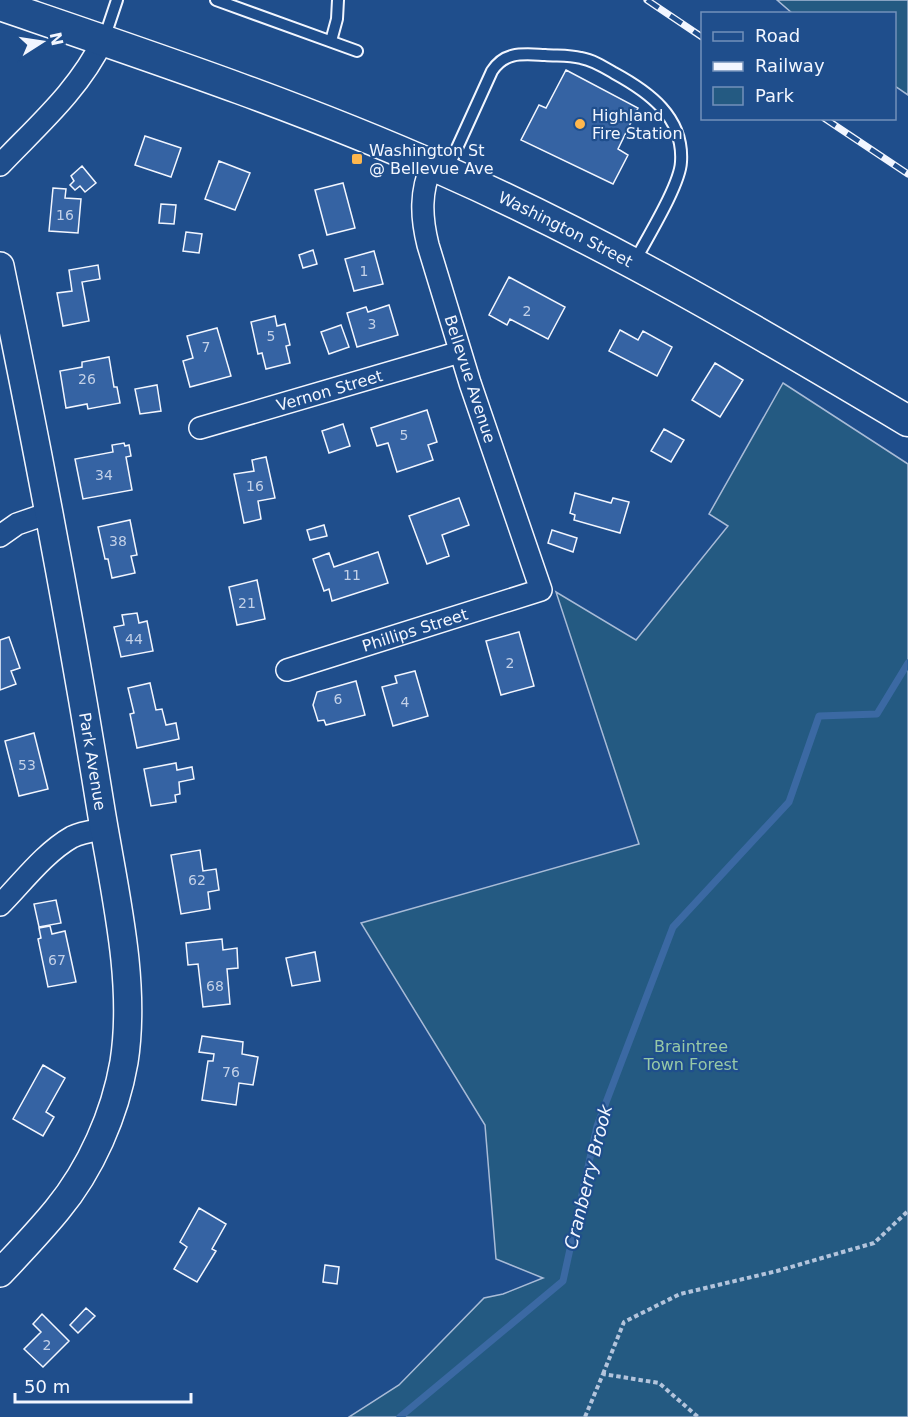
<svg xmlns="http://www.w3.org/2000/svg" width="908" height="1417" viewBox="0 0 908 1417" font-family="'DejaVu Sans',sans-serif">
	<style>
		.green { fill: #245a82; stroke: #a8bbd7; stroke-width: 1.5 }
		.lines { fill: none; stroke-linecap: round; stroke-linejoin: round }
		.stream { stroke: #3b69a3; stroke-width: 7 }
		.building { fill: #3563a3; stroke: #f2f6ff; stroke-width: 1.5 }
		.service-casing { stroke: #f2f6ff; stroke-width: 14 }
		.minor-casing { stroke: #f2f6ff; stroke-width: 24 }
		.tertiary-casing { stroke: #f2f6ff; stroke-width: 30 }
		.secondary-casing { stroke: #f2f6ff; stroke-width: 33 }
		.path { stroke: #b3c4dc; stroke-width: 4; stroke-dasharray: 4.5 3; stroke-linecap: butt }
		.service { stroke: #1f4e8c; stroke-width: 10 }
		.minor { stroke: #1f4e8c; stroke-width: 21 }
		.tertiary { stroke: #1f4e8c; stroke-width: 27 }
		.secondary { stroke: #1f4e8c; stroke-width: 30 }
		.rail-casing { stroke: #f2f6ff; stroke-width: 7 }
		.rail { stroke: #1f4e8c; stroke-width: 4.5; stroke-dasharray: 14; stroke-linecap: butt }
		.poi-dot { fill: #ffb74d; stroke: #1f4e8c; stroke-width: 2 }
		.labels { text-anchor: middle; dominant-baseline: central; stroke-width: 4.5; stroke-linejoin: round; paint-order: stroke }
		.number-label { font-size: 14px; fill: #c3d1e8 }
		.poi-label { font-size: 16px; fill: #f2f6ff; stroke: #1f4e8c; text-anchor: start }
		.street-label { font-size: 16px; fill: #f2f6ff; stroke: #1f4e8c }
		.park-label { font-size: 16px; fill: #97c8a6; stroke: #1f4e8c }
		.water-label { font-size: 18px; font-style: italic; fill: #f2f6ff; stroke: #1f4e8c }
	</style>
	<rect width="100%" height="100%" fill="#1f4e8c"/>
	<path class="green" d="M777,0H908V95L895,86L894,14L792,13Z
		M783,383L908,464V1417H349L399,1385L484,1298L503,1294L543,1278L496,1259L485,1125L361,923L639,844L556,592L636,640L728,526L709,514Z"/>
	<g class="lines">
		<path class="stream" d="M400,1417L563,1281L597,1126L673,927L789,802L819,716L877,714L908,663"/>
	</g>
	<path class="building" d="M566,70L638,108L618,149L628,155L613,184L521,140L539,105L546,108Z
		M145,136L181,148L171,177L135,165Z
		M219,161L250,173L235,210L205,199Z
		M82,166L96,183L85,192L80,186L75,190L70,185L74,181L71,176Z
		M343,183L355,228L327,235L315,190Z
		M53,188L66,189L65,198L81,199L78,233L49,231Z
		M161,204L176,205L174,224L159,223Z
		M186,232L202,234L199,253L183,251Z
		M313,250L317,264L303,268L299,255Z
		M374,251L383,284L354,291L345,259Z
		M98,265L100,279L82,282L89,321L63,326L57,293L72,291L69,270Z
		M509,277L565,307L548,339L510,319L507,325L489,315Z
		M389,305L398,335L357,347L347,313L366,307L368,312Z
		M275,316L277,326L285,324L290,345L286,346L290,363L266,369L262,353L258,354L251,322Z
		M341,325L349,347L329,354L321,332Z
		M217,328L231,376L190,387L183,361L193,358L187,336Z
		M620,330L638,340L643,331L672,347L657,376L609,351Z
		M109,357L114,387H117L120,403L88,409L87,404L66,408L60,371L82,367V362Z
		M715,363L743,380L720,417L692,400Z
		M157,385L161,411L140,414L135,389Z
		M427,410L437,442L428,445L433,460L397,472L388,443L377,446L371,428Z
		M343,424L350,446L329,453L322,431Z
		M664,429L684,440L671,462L651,451Z
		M124,443L125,446L129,445L131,456L126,457L132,490L83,499L75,459L113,452L112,445Z
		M266,457L275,498L258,501L261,519L244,523L234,474L254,471L252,460Z
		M575,493L611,503L613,498L629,502L620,533L574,520L575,515L570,513Z
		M459,498L469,525L442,535L449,556L427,564L409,516Z
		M130,520L137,555L131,556L135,573L112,578L108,559H105L98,527Z
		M324,525L327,536L310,540L307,530Z
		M552,530L577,538L573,552L548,543Z
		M378,552L388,583L332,601L329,589L324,591L313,559L329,553L334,567Z
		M257,580L265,619L237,625L229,587Z
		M137,613L139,623L147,621L153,651L121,657L114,627L124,625L122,615Z
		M519,632L534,686L501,695L486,641Z
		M9,637L20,668L11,671L16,684L0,690V640Z
		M415,671L428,716L393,726L382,687L397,683L395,676Z
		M356,681L365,715L326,725L324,720L318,721L313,705L317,692Z
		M150,683L156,710L162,709L166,725L176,723L179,739L137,748L130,714L134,713L128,688Z
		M34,733L48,789L19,796L5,741Z
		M176,763L177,770L192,767L194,779L179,782L180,794L175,795L176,802L151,806L144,769Z
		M200,850L203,871L216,869L219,890L208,892L210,909L181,914L171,855Z
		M56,900L61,923L39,927L34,904Z
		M50,926L52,934L65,931L76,982L48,987L38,939L41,938L39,928Z
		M222,939L223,950L237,948L238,968L227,969L230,1004L203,1007L198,964L188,965L186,943Z
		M315,952L320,981L292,986L286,958Z
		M202,1036L243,1042L242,1054L258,1057L253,1085L239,1083L236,1105L202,1100L208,1061H213L214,1054L199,1052Z
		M43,1065L65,1078L46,1112L54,1117L43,1136L13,1119Z
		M199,1208L226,1224L212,1249L216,1251L197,1282L174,1269L187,1247L180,1242Z
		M325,1265L339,1267L337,1284L323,1282Z
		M86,1308L95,1316L78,1333L70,1325Z
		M42,1314L69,1341L43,1367L24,1349L41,1332L33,1324Z"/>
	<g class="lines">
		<defs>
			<path id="service" d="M216,0L357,51
				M104,39L117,0
				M331,41L337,19L338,0
				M447,170L492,71C505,51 523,54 545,55C557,56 569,55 581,58C593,60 604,67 614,73C649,92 684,117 681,162C680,185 647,238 635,261"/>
			<g id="minor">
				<path d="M0,165C37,126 79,90 103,40"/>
				<path id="s1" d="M200,428L460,352"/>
				<path d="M0,536L17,524L49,513"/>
				<path id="s2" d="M287,670L541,590L470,383L428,245C421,217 420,191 432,165"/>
				<path d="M0,905C22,883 44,853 72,837C82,832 93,831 104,829"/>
			</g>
			<g id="tertiary">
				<path id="s3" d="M0,266C37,445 71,624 100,804C113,886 137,979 124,1062C115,1114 91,1169 57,1210C39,1232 19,1253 0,1273"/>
			</g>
			<g id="secondary">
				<path id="s4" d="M0,5C149,56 299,106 443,170C604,241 757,331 908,421"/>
			</g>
		</defs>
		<use href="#service" class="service-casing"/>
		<use href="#minor" class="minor-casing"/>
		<use href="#tertiary" class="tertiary-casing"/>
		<use href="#secondary" class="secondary-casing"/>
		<path class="path" d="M603,1374L624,1322L680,1294L777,1271L874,1243L908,1211
			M585,1417L603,1374L659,1383L698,1417"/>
		<use href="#service" class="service"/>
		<use href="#minor" class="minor"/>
		<use href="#tertiary" class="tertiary"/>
		<use href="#secondary" class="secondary"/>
		<defs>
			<path id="rail" d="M647,0L702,37
				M824,118L908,174"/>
		</defs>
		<use href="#rail" class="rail-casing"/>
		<use href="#rail" class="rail"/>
	</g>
	<g class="poi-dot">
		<circle cx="580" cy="124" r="6"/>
		<rect x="351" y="153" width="12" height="12" rx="3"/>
	</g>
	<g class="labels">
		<g class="number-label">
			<text x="65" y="215">16</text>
			<text x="364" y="271">1</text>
			<text x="527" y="311">2</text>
			<text x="372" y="324">3</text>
			<text x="271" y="336">5</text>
			<text x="206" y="347">7</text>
			<text x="87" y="379">26</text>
			<text x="404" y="435">5</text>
			<text x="104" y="475">34</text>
			<text x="255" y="486">16</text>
			<text x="118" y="541">38</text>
			<text x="352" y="575">11</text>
			<text x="247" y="603">21</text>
			<text x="134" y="639">44</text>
			<text x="510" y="663">2</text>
			<text x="338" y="699">6</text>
			<text x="405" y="702">4</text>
			<text x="27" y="765">53</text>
			<text x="197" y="880">62</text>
			<text x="57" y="960">67</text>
			<text x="215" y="986">68</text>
			<text x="231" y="1072">76</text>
			<text x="47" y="1345">2</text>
		</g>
		<g class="poi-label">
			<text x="592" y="115">Highland<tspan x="592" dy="18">Fire Station</tspan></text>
			<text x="369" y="150">Washington St<tspan x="369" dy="18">@ Bellevue Ave</tspan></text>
		</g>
		<g class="street-label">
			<text stroke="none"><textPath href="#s4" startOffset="609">Washington Street</textPath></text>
			<text transform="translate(470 379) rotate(72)">Bellevue Avenue</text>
			<text stroke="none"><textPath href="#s1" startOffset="135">Vernon Street</textPath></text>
			<text stroke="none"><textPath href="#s2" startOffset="134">Phillips Street</textPath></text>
			<text stroke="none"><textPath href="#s3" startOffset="504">Park Avenue</textPath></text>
		</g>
		<g class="park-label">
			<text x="691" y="1046">Braintree<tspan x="691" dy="18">Town Forest</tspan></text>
		</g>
		<g class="water-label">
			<text transform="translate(588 1177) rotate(-76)">Cranberry Brook</text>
		</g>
	</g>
	<rect x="701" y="12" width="195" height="108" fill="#1f4e8c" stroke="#7391ba" stroke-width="1.5"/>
	<rect x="713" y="32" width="30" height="9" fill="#1f4e8c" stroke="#7391ba" stroke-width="1.5"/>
	<text x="755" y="42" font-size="18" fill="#f2f6ff">Road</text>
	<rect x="713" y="62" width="30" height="9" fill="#f2f6ff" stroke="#7391ba" stroke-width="1.5"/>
	<text x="755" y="72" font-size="18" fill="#f2f6ff">Railway</text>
	<rect x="713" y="87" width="30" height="18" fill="#245a82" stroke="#7391ba" stroke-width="1.5"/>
	<text x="755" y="102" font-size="18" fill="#f2f6ff">Park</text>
	<g transform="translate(42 42) rotate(78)" stroke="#1f4e8c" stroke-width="4.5" paint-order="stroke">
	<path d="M0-4.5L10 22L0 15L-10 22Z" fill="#f2f6ff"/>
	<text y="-9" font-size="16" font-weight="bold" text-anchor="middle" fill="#f2f6ff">N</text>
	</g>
	<path d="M15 1393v9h176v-9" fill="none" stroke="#f2f6ff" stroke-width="3"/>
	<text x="24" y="1393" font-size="18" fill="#f2f6ff" stroke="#1f4e8c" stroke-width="4.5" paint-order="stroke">50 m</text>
</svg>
